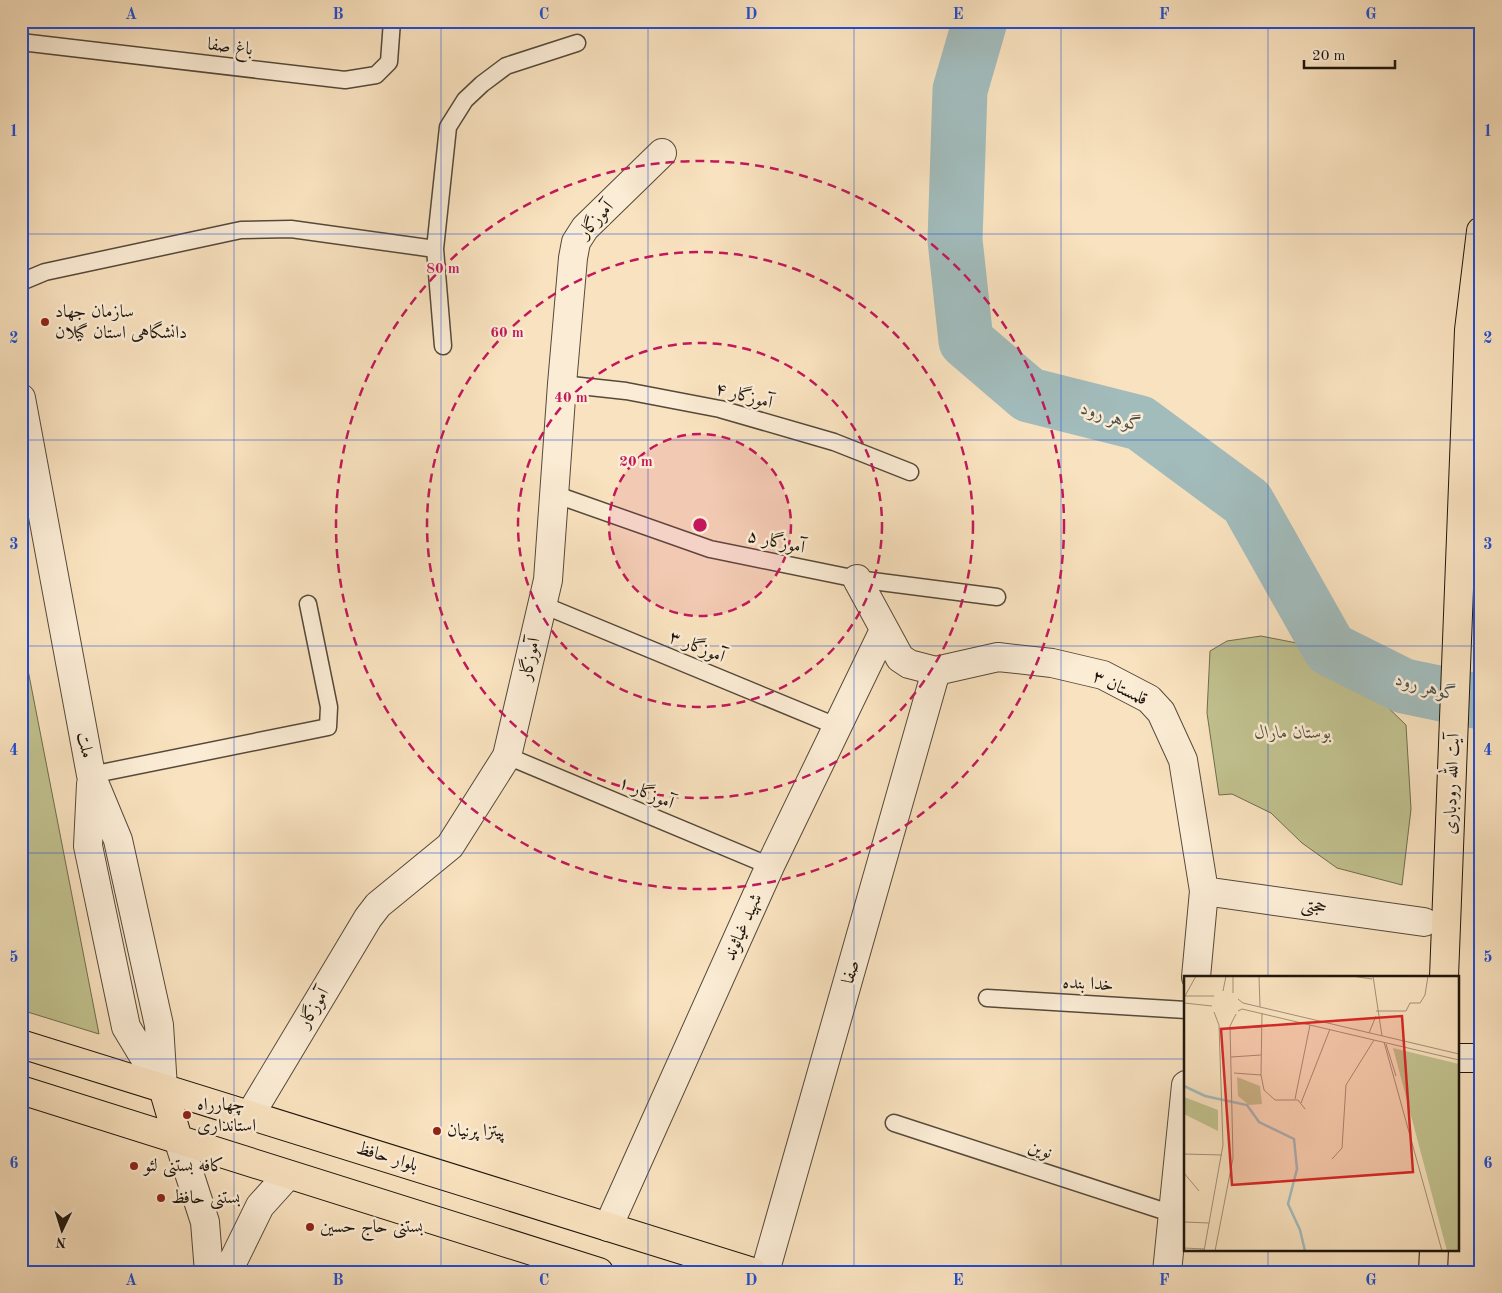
<svg xmlns="http://www.w3.org/2000/svg" width="1502" height="1293" viewBox="0 0 1502 1293" font-family="'Old Standard TT',Amiri,serif">
	<style>
		.park { fill: #c1c28f; stroke: #706c4e }
		.lines { fill: none; stroke-linecap: round; stroke-linejoin: round }
		.river { stroke: #a2bcbc; stroke-width: 55 }
		.service-casing { stroke: #56493a; stroke-width: 19 }
		.minor-casing { stroke: #56493a; stroke-width: 30 }
		.tertiary-casing { stroke: #56493a; stroke-width: 30 }
		.secondary-casing { stroke: #1f160d; stroke-width: 30 }
		.primary-casing { stroke: #1f160d; stroke-width: 30 }
		.service { stroke: #fbecd5; stroke-width: 16 }
		.minor { stroke: #fbecd5; stroke-width: 28 }
		.tertiary { stroke: #fbecd5; stroke-width: 28 }
		.secondary { stroke: #fbecd5; stroke-width: 28 }
		.primary { stroke: #f9e2bf; stroke-width: 28 }
		.grid { fill: none; stroke: #1d4ed8; stroke-width: 1; stroke-opacity: 0.55 }
		.ring { fill: none; stroke: #c2185b; stroke-width: 2.5; stroke-dasharray: 9 6 }
		.poi-dot { fill: #8f2418; stroke: #fbecd5; stroke-width: 2 }
		.labels { text-anchor: middle; dominant-baseline: central; stroke-width: 5; stroke-linejoin: round; paint-order: stroke }
		.street-label { font-size: 18px; fill: #1f160d; stroke: #fbecd5 }
		.poi-label { font-size: 18px; fill: #1f160d; stroke: #fbecd5; text-anchor: start }
		.park-label { font-size: 18px; font-style: italic; fill: #58523a; stroke: #fbecd5 }
		.water-label { font-size: 19px; font-style: italic; fill: #4d504a; stroke: #fbecd5 }
		.inset-river { fill: none; stroke: #a2bcbc; stroke-width: 2.5 }
		.inset-road { fill: none; stroke: #a29078; stroke-width: 1 }
		.view { fill: #d62828; fill-opacity: 0.15; stroke: #d62828; stroke-width: 2.5 }
		.inset-edge { fill: none; stroke: #1f160d; stroke-width: 2.5 }
		.centre { fill: #c2185b; stroke: #fbecd5; stroke-width: 2.5 }
		.ring-label { font-size: 15px; text-anchor: middle; font-weight: bold; fill: #c2185b; stroke: #fbecd5; stroke-width: 5; stroke-linejoin: round; paint-order: stroke }
		.neatline { fill: none; stroke: #1d4ed8; stroke-width: 2 }
		.grid-label { font-size: 16px; text-anchor: middle; font-weight: bold; fill: #1d4ed8 }
	</style>
	<rect width="100%" height="100%" fill="#f9e2bf"/>
	<filter id="stains"><feTurbulence type="fractalNoise" baseFrequency=".004" numOctaves="4"/><feColorMatrix values="0 0 0 0 .2 0 0 0 0 .09 0 0 0 0 .02 0 0 0 .5 -.17"/></filter>
	<radialGradient id="worn" r=".72"><stop offset=".6" stop-color="#630" stop-opacity="0"/><stop offset="1" stop-color="#630" stop-opacity=".3"/></radialGradient>
	<path class="park" d="M21,634L99,1034L21,1010Z
		M1261,636L1317,647L1371,691L1406,725L1411,809L1402,885L1337,868L1302,843L1271,813L1232,794L1219,795L1207,713L1210,651L1227,641Z"/>
	<g class="lines">
		<path class="river" d="M980,21L960,90L955,240L966,341L1029,395L1140,423L1247,502L1330,649L1404,686L1481,702"/>
		<defs>
			<path id="service" d="M21,42L345,80L376,75L389,62L392,21
				M21,282L45,272L241,230L291,229L435,249
				M443,346L435,249L448,127L465,100L482,84L506,66L577,43
				M562,384L626,391L720,409L834,442L910,472
				M554,494L710,549L857,579L997,597
				M543,605L836,726
				M507,756L770,866
				M91,775L328,727L329,707L308,604
				M987,998L1186,1010
				M894,1123L1173,1214"/>
			<path id="minor" d="M857,579L900,658L909,664L936,671L998,657L1052,663L1103,675L1149,699L1161,712L1183,760L1204,891L1196,977
				M1204,891L1424,922
				M250,1115L368,918L378,905L450,846L507,756L548,580L562,384L573,258L576,242L585,228L662,153
				M178,1139L205,1222L209,1272
				M608,1227L770,866L884,630
				M230,1272L234,1259L260,1206L288,1175
				M765,1272L936,671
				M1167,1272L1186,1085"/>
			<path id="tertiary" d="M21,398L91,775L118,840L159,1025L163,1088
				M91,784L88,846L126,1027L161,1085"/>
			<path id="secondary" d="M1458,1058H1481"/>
			<path id="primary" d="M1444,977L1469,330L1481,231
				M21,1044L753,1272
				M163,1088L178,1139
				M21,1090L599,1272
				M1433,1272L1434,1249"/>
		</defs>
		<use href="#service" class="service-casing"/>
		<use href="#minor" class="minor-casing"/>
		<use href="#tertiary" class="tertiary-casing"/>
		<use href="#secondary" class="secondary-casing"/>
		<use href="#primary" class="primary-casing"/>
		<use href="#service" class="service"/>
		<use href="#minor" class="minor"/>
		<use href="#tertiary" class="tertiary"/>
		<use href="#secondary" class="secondary"/>
		<use href="#primary" class="primary"/>
	</g>
	<path class="grid" d="M234,21V1272M441,21V1272M648,21V1272M854,21V1272M1061,21V1272M1268,21V977M21,234H1481M21,440H1481M21,646H1481M21,853H1481M21,1059H1186M1458,1059H1481M1268,1249V1272"/>
	<circle cx="700" cy="525" r="91" fill="#c2185b" fill-opacity=".12"/>
	<g class="ring">
		<circle cx="700" cy="525" r="91"/>
		<circle cx="700" cy="525" r="182"/>
		<circle cx="700" cy="525" r="273"/>
		<circle cx="700" cy="525" r="364"/>
	</g>
	<g class="poi-dot">
		<circle cx="45" cy="322" r="5"/>
		<circle cx="187" cy="1115" r="5"/>
		<circle cx="437" cy="1131" r="5"/>
		<circle cx="134" cy="1166" r="5"/>
		<circle cx="161" cy="1198" r="5"/>
		<circle cx="310" cy="1227" r="5"/>
	</g>
	<g class="labels">
		<g class="street-label">
			<text transform="translate(230 47) rotate(7)">باغ صفا</text>
			<text transform="translate(596 220) rotate(-48)">آموزگار</text>
			<text transform="translate(744 396) rotate(15)">آموزگار ۴</text>
			<text transform="translate(776 542) rotate(12)">آموزگار ۵</text>
			<text transform="translate(697 647) rotate(22)">آموزگار ۳</text>
			<text transform="translate(530 659) rotate(-77)">آموزگار</text>
			<text transform="translate(1120 688) rotate(26)">قلمستان ۳</text>
			<text transform="translate(85 745) rotate(79)">ملت</text>
			<text transform="translate(1452 784) rotate(-88)">آیت الله رودباری</text>
			<text transform="translate(646 793) rotate(23)">آموزگار ۱</text>
			<text transform="translate(1314 906) rotate(8)">حجتی</text>
			<text transform="translate(743 927) rotate(-66)">شهید غیاثوند</text>
			<text transform="translate(851 972) rotate(-74)">صفا</text>
			<text transform="translate(1088 984) rotate(3)">خدا بنده</text>
			<text transform="translate(314 1008) rotate(-59)">آموزگار</text>
			<text transform="translate(1040 1150) rotate(18)">نوین</text>
			<text transform="translate(387 1157) rotate(17)">بلوار حافظ</text>
		</g>
		<g class="poi-label">
			<text x="55" y="312">سازمان جهاد<tspan x="55" dy="21">دانشگاهی استان گیلان</tspan></text>
			<text x="197" y="1105">چهارراه<tspan x="197" dy="21">استانداری</tspan></text>
			<text x="447" y="1131">پیتزا پرنیان</text>
			<text x="144" y="1166">کافه بستنی لئو</text>
			<text x="171" y="1198">بستنی حافظ</text>
			<text x="320" y="1227">بستنی حاج حسین</text>
		</g>
		<g class="park-label">
			<text x="1293" y="733">بوستان مارال</text>
		</g>
		<g class="water-label">
			<text transform="translate(1111 418) rotate(17)">گوهر رود</text>
			<text transform="translate(1426 688) rotate(15)">گوهر رود</text>
		</g>
	</g>
	<g transform="translate(1184 976)">
		<rect width="275" height="275" fill="#f9e2bf"/>
		<path d="M209,72L275,88V275H263ZM53,101L76,110L78,128L65,129L54,120ZM0,121L34,134V155L0,138Z" fill="#c1c28f"/>
		<path class="inset-river" d="M0,110L21,120L63,129L75,146L110,163L113,193L104,228L116,254L121,275"/>
		<path class="inset-road" d="M75,0L76,31M168,0L188,3M189,0L198,60M39,15L42,0M49,17V0M0,20H30M1,20L12,0M54,23L59,27L275,78M0,27L28,30M54,35L58,33L275,84M192,35H222L226,27H236L241,19L244,0M78,37L77,99L80,114L91,124H114L121,133M46,53L78,51M185,57L192,40M200,66L258,275M202,68L212,100M47,81L77,79M50,97L77,99M111,123L126,49M117,127L146,53M0,178L38,179M148,183L158,172L162,109L190,64M0,197L15,215M0,246L25,247M0,272L20,273M20,275L39,169L35,49L30,36M31,275L49,182L46,50L52,38"/>
		<path class="view" d="M218,40L229,196L48,209L37,53Z"/>
		<rect width="275" height="275" class="inset-edge"/>
	</g>
	<circle cx="700" cy="525" r="8" class="centre"/>
	<g class="ring-label">
		<text x="443" y="273">80 m</text>
		<text x="507" y="337">60 m</text>
		<text x="571" y="402">40 m</text>
		<text x="636" y="466">20 m</text>
	</g>
	<rect width="1502" height="1293" fill="none" stroke="#f9e2bf" stroke-width="55"/>
	<g transform="translate(62 1230) rotate(184)" stroke="#fbecd5" stroke-width="4" paint-order="stroke">
	<path d="M0-4L9 19L0 12L-9 19Z" fill="#1f160d"/>
	<text y="-8" font-size="14" font-weight="bold" text-anchor="middle" fill="#1f160d">N</text>
	</g>
	<path d="M1304 60v8h91v-8" fill="none" stroke="#1f160d" stroke-width="2.5"/>
	<text x="1312" y="60" font-size="15" fill="#1f160d" stroke="#fbecd5" stroke-width="4" paint-order="stroke">20 m</text>
	<rect x="28" y="28" width="1446" height="1238" class="neatline"/>
	<g class="grid-label">
		<text x="131" y="19">A</text>
		<text x="338" y="19">B</text>
		<text x="544" y="19">C</text>
		<text x="751" y="19">D</text>
		<text x="958" y="19">E</text>
		<text x="1164" y="19">F</text>
		<text x="1371" y="19">G</text>
		<text x="14" y="136">1</text>
		<text x="1488" y="136">1</text>
		<text x="14" y="343">2</text>
		<text x="1488" y="343">2</text>
		<text x="14" y="549">3</text>
		<text x="1488" y="549">3</text>
		<text x="14" y="755">4</text>
		<text x="1488" y="755">4</text>
		<text x="14" y="962">5</text>
		<text x="1488" y="962">5</text>
		<text x="14" y="1168">6</text>
		<text x="1488" y="1168">6</text>
		<text x="131" y="1285">A</text>
		<text x="338" y="1285">B</text>
		<text x="544" y="1285">C</text>
		<text x="751" y="1285">D</text>
		<text x="958" y="1285">E</text>
		<text x="1164" y="1285">F</text>
		<text x="1371" y="1285">G</text>
	</g>
	<rect width="100%" height="100%" filter="url(#stains)"/>
	<rect width="100%" height="100%" fill="url(#worn)"/>
</svg>
